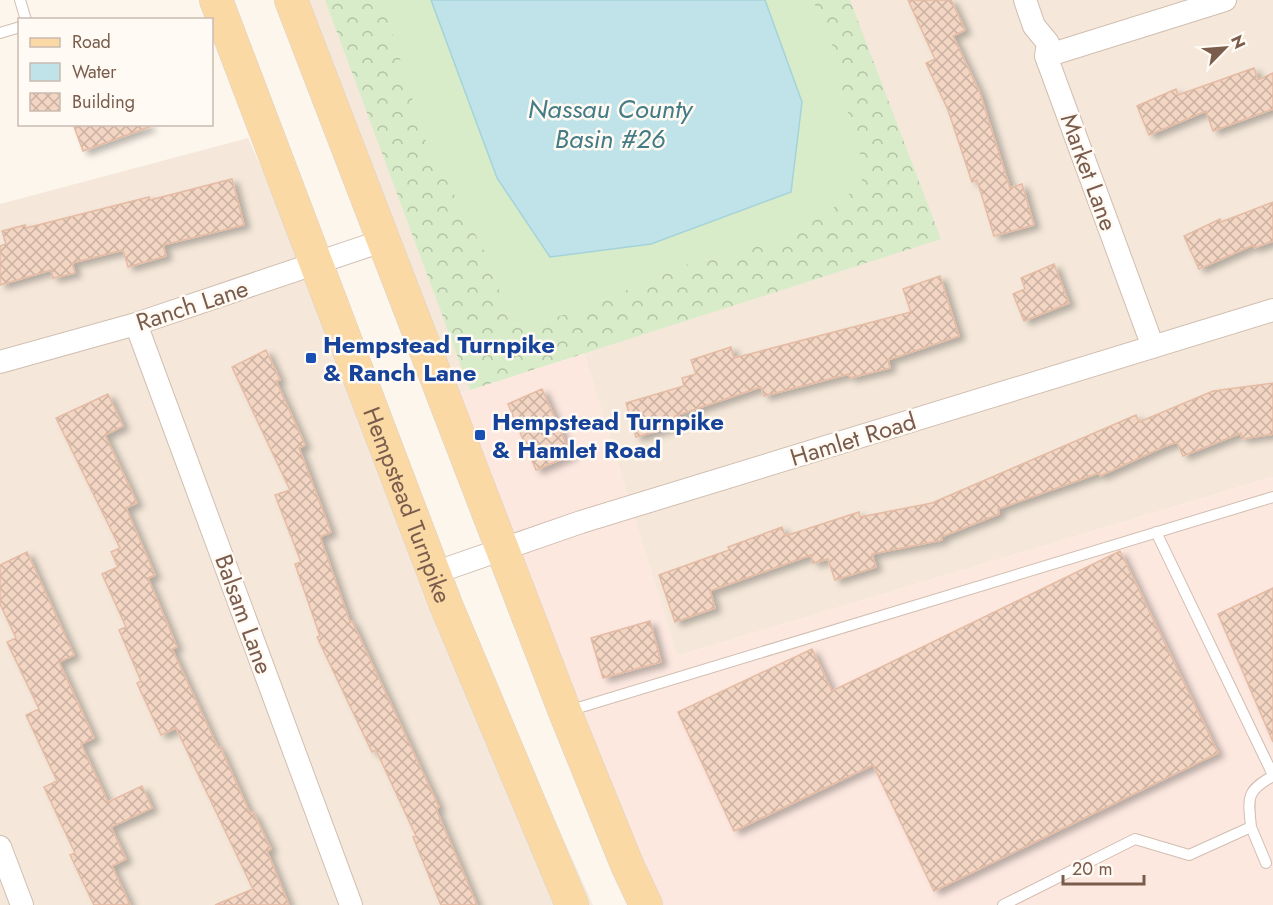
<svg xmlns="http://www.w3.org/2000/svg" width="1273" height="905" viewBox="0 0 1273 905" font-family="Jost,sans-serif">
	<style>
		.residential { fill: #f5e8da }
		.commercial { fill: #fde8e0 }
		.grass { fill: #d8ecc9 }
		.forest { fill: url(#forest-crowns) }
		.water { fill: #bfe3e8; stroke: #a5d3da; stroke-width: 1.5 }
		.building { fill: url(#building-cross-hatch); stroke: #e6bba3; stroke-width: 1.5; filter: url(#shadow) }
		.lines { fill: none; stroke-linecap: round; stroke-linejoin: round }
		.service-casing { stroke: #d1beb0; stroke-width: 12 }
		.minor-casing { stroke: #d1beb0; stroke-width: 24 }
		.primary-casing { stroke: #dad1cd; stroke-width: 34 }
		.service { stroke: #fff; stroke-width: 10 }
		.minor { stroke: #fff; stroke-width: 22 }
		.primary { stroke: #fbd9a5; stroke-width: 33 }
		.transit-dot { fill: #1a4fb4; stroke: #fffaf3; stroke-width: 2 }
		.labels { text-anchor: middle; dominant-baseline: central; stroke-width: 5; stroke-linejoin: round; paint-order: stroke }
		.street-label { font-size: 24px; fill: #7a5c4d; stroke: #fffaf3 }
		.transit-label { font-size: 24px; font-weight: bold; fill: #164399; stroke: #fffaf3; text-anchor: start }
		.water-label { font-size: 26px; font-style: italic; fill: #437c86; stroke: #fffaf3 }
	</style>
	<defs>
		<pattern id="forest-crowns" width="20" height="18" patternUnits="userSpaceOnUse" patternTransform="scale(1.5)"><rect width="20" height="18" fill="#d8ecc9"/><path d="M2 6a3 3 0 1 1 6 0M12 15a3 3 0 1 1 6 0" fill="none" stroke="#b4c2a5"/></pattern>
		<pattern id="building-cross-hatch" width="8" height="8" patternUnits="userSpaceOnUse" patternTransform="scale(1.5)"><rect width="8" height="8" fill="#f3d5c3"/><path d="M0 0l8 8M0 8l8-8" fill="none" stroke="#cab0a1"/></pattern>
		<filter id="shadow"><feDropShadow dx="6" dy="4" stdDeviation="3" flood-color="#0004"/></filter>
	</defs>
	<rect width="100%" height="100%" fill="#fdf6ec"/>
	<path class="residential" d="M305,0H1273V477L677,656L584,354L450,396Z
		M248,138L593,905H0V204Z"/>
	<path class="commercial" d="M584,354L677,656L1273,477V905H656L450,396Z"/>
	<path class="grass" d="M382,0H813L834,49L839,82L860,153L862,182L830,211L782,240L688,264L580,310L522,327L509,322L491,264L424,137Z"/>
	<path class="forest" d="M325,0H382L424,137L491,264L509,322L522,327L580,310L688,264L782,240L830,211L862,182L860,153L839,82L834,49L813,0H850L941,239L470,390Z"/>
	<path class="water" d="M431,0H765L802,102L791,192L651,244L550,257L497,178Z"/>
	<path class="building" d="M908,0H951L965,30L953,36L980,93L1010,188L1022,184L1034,225L994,236L977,180L972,182L948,110L926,63L935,59Z
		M1254,68L1258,80L1273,73V109L1213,131L1206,111L1149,135L1137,106L1176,89L1178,95Z
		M73,124H148L149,127L83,151Z
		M232,179L244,225L163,245L166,256L128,267L123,250L72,263L75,273L53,278L51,270L0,285V246L6,244L2,231L25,225L26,228L149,197L150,200Z
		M1273,202V241L1254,248L1253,245L1199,269L1184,236L1220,219L1221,222Z
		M1054,264L1069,303L1024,321L1013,294L1025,289L1021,278Z
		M940,276L959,336L888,360L890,368L850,378L849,374L764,396L761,387L675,416L678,425L636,437L626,403L684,386L682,378L696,374L691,360L731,347L734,358L911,312L903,289Z
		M266,350L280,380L276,381L305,445L299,448L331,532L320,537L350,622L352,621L439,807L436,809L477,905H441L413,837L416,836L376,750L372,752L317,637L320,636L295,564L301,562L275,495L290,490L232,367Z
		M1273,383V434L1242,439L1241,433L1183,456L1177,442L1163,447L1100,476L1099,473L998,509L999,514L941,537L942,540L872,554L876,567L835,580L828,559L813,563L811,555L710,591L715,608L675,622L659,575L729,550L728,547L782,527L785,536L859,512L860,517L932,503L1136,415L1139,422L1213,391Z
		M542,389L571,455L536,470L508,404Z
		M108,394L123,426L105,435L137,503L126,508L155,575L148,578L177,647L172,649L218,748L220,747L250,813L253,812L271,849L267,851L289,905H215L253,889L176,728L161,735L137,683L141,681L119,630L126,627L102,574L118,567L111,552L120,548L56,418Z
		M1120,551L1218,753L934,891L873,765L734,831L678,712L812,649L832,691Z
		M27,552L74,655L59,662L94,738L81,744L108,802L142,786L152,808L111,827L126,859L112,866L130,905H94L70,855L75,853L44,787L57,781L26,715L39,709L7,642L16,638L0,604V565Z
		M1273,588V742L1218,614Z
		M650,621L661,662L603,678L591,638Z"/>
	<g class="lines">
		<defs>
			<path id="service" d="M20,0L26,20
				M0,33L20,27
				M1156,532L1273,775
				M568,711L1273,497
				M1251,827C1248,797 1246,791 1273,776
				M1003,905L1135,839L1189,855L1251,827L1266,863"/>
			<path id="minor" d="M1025,0L1034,26L1048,43L1046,56L1153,347
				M1046,56L1225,0
				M136,324L351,905
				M0,362L136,324L382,241
				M434,573L581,522L1273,310
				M0,847L22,905"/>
			<g id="primary">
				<path id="s1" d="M216,0L446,605L572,905"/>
				<path d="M291,0L565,712L628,867L646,905"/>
			</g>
		</defs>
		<use href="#service" class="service-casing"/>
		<use href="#minor" class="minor-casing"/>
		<use href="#primary" class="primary-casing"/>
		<use href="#service" class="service"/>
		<use href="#minor" class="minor"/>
		<use href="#primary" class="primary"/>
	</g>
	<g class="transit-dot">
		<rect x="305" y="352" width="12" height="12" rx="3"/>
		<rect x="474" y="429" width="12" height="12" rx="3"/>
	</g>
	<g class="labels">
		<g class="street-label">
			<text transform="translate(1089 172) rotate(70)">Market Lane</text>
			<text transform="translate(192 305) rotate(-18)">Ranch Lane</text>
			<text transform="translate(853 439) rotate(-17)">Hamlet Road</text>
			<text stroke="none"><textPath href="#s1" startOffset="540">Hempstead Turnpike</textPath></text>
			<text transform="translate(244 614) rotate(70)">Balsam Lane</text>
		</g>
		<g class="transit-label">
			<text x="323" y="344">Hempstead Turnpike<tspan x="323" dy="28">&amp; Ranch Lane</tspan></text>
			<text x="492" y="421">Hempstead Turnpike<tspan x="492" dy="28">&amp; Hamlet Road</tspan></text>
		</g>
		<g class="water-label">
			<text x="610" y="109">Nassau County<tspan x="610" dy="30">Basin #26</tspan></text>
		</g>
	</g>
	<rect x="18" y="18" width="195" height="108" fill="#fffaf3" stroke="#cabbb1" stroke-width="1.5"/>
	<rect x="30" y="38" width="30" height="9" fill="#fbd9a5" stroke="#cabbb1" stroke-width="1.5"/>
	<text x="72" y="48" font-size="18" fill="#7a5c4d">Road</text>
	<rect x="30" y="63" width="30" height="18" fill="#bfe3e8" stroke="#cabbb1" stroke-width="1.5"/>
	<text x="72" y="78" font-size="18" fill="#7a5c4d">Water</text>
	<rect x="30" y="93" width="30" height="18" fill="url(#building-cross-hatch)" stroke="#cabbb1" stroke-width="1.5"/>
	<text x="72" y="108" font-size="18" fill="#7a5c4d">Building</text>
	<g transform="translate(1225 48) rotate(65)" stroke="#fffaf3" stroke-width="4.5" paint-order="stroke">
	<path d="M0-4.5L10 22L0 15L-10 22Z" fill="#7a5c4d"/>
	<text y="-9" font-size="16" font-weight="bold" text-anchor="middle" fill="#7a5c4d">N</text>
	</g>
	<path d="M1063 875v9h81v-9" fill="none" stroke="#7a5c4d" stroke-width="3"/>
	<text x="1072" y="875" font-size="18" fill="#7a5c4d" stroke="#fffaf3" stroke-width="4.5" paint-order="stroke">20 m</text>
</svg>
